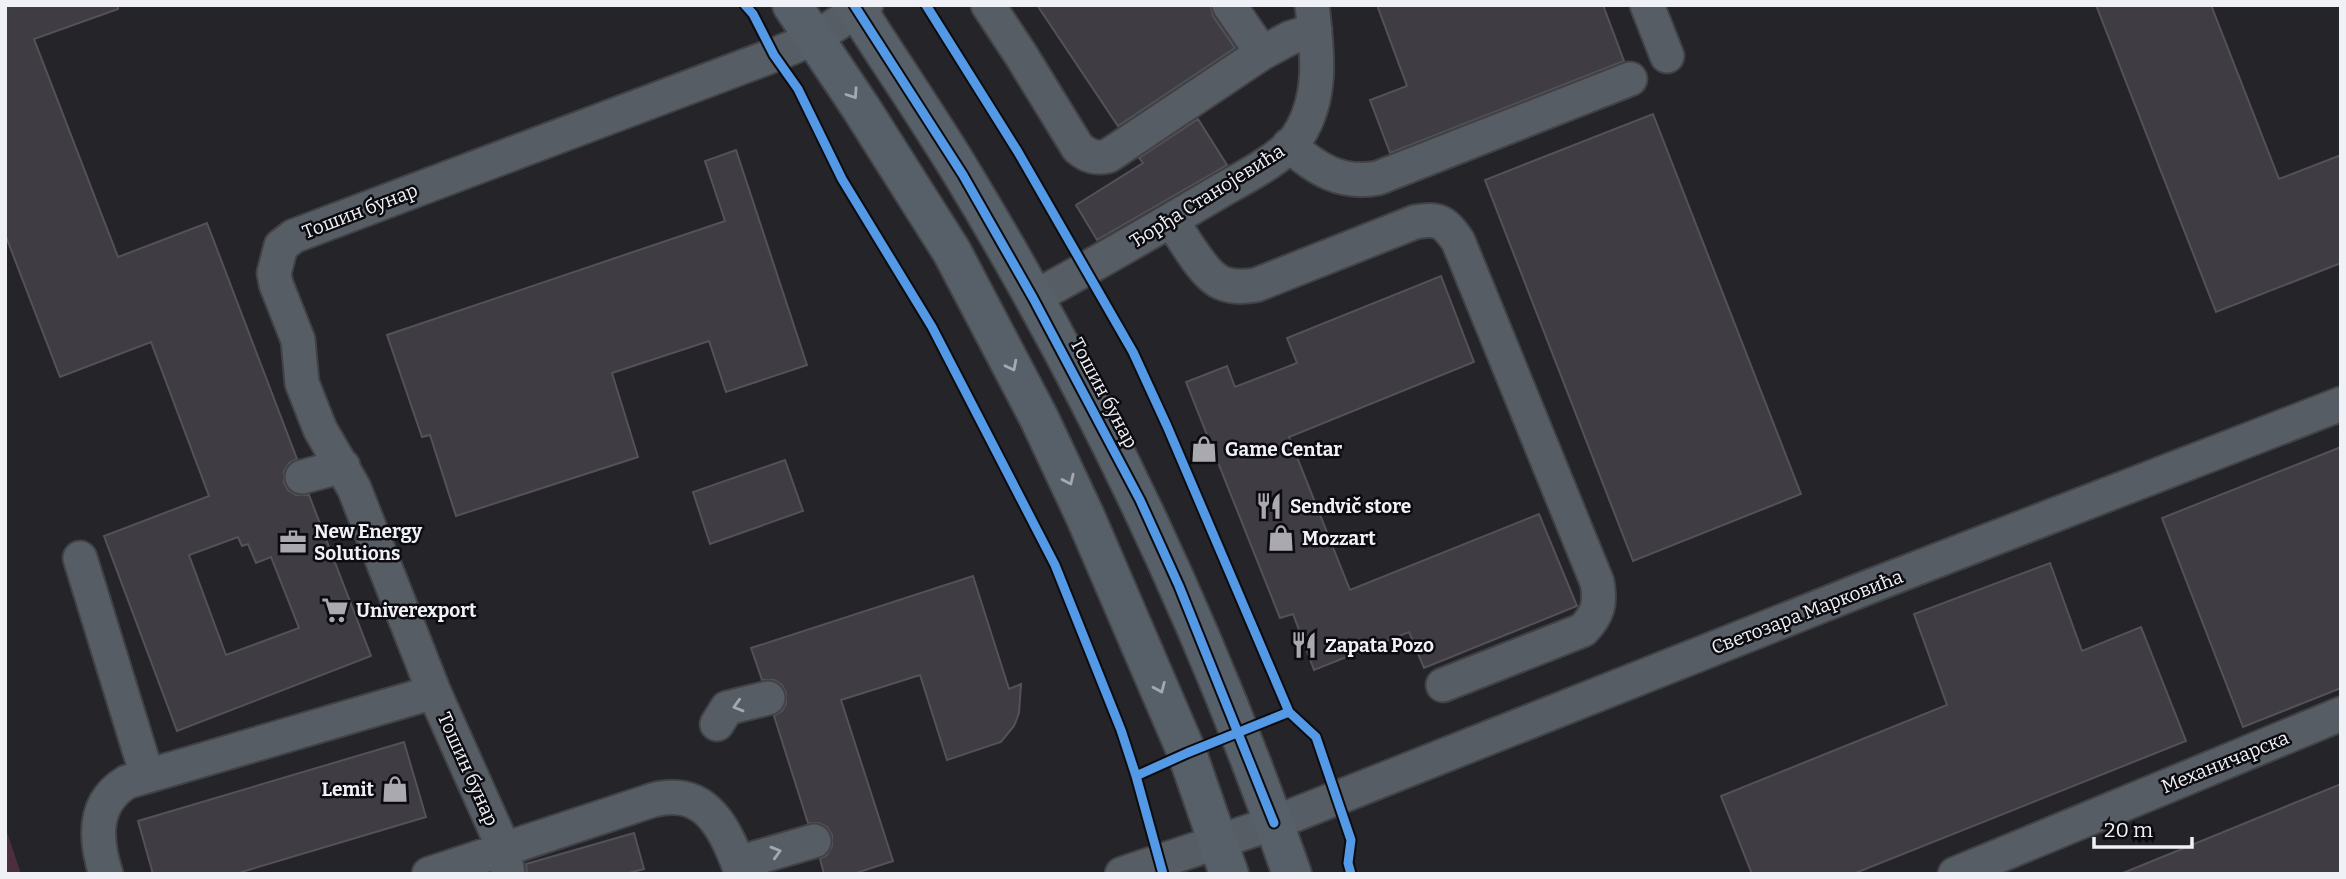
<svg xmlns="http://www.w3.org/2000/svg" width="2346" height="879" viewBox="0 0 2346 879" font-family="Bitter,serif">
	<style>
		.green { fill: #4c2e40 }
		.building { fill: #403c44; stroke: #535256; stroke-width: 2; fill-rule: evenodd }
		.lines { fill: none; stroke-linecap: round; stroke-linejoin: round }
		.minor-casing { stroke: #414245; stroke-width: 37 }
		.major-casing { stroke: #414245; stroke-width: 42 }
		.minor { stroke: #575d65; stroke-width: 33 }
		.major { stroke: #575f68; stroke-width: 38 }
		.cycleway-casing { stroke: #0c0c10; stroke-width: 13 }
		.cycleway { stroke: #5399e6; stroke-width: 9 }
		.oneway { stroke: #a4a8b0 }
		.oneway2 { stroke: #a4a7ae }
		.labels { text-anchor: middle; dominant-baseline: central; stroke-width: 5; stroke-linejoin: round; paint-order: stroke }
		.street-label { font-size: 19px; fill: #f0f1f7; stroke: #0c0c10 }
		.poi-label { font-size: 19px; font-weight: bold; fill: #f0f1f7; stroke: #0c0c10; text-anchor: start }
	</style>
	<rect width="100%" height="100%" fill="#242429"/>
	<path class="green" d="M5,826L21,874H5Z"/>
	<path class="building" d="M5,5H118V9L34,39L118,257L207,223L297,459L289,463L284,471V483L288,490L296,495H309L371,656L177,731L104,536L209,496L151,342L60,377L5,234ZM238,537L242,546L248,544L256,563L271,557L299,628L226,655L189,555Z
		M1037,5H1210L1213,16L1235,48L1118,126Z
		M1377,5H1603L1624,61L1390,153L1370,100L1407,86Z
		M2096,5H2211L2279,179L2341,155V263L2216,312Z
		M1653,114L1801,494L1633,561L1485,180Z
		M1198,119L1227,165L1097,240L1076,205L1143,163L1139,158Z
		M736,150L807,365L726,392L709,341L612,373L638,457L456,516L430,435L422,437L387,335L725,221L705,161Z
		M1441,276L1474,362L1289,437L1350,590L1539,514L1577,606L1424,668L1409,632L1314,670L1293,614L1280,618L1186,382L1227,366L1235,387L1297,363L1287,338Z
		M2341,447V688L2243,727L2162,518Z
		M785,460L803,511L710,544L693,492Z
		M2050,563L2082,651L2141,627L2186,741L1853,874H1752L1721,796L1947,705L1914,614Z
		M973,576L1009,689L1021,684L1019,713L1014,726L1001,742L947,760L920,675L841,700L893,861L853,874H824L820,859L827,855L832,846V835L827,827L819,823H808L774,716L782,711L786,704V693L782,685L774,680H762L751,648Z
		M404,742L426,817L235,874H153L138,821Z
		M2341,784V874H2123V873Z
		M634,833L644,869L625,874H527L526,864Z"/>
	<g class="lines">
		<defs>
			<path id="minor" d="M988,5L1021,55L1078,148C1088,156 1095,159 1108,156L1262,53L1290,38L1315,30
				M1229,5L1262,53
				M1647,5L1667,56
				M1289,145C1316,169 1341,185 1378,178L1630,79
				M1171,220C1183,237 1201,271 1218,281C1230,288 1243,287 1256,285L1415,222C1439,218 1444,221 1458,241L1597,582C1601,604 1598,614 1583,630L1443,685
				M1033,298C1096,264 1158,228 1220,191C1243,178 1283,158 1298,136C1324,96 1317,49 1312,5
				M302,477L343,466
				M80,558L147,775
				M717,724L727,708L768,698
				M738,863L814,841
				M106,874C95,840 92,803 127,782L434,692
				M429,874L653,800C708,786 726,831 742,874
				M508,874L504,849L434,692L354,488L320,429L302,383L298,340L276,284L274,273L281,246L294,236L774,55L815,38L866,5
				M1122,874L1274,823L1871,586L2341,404
				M1955,874L2341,714"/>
			<path id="major" d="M792,5L861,108L952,252L1039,418L1085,516L1187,753L1229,874
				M854,5C890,62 928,117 963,175C1096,395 1207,630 1292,874"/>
		</defs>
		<use href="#minor" class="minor-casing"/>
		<use href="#major" class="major-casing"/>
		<use href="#minor" class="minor"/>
		<use href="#major" class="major"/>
		<defs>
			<path id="cycleway" d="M745,5L753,14L774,55L798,89L842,179L932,327L1055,565L1121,730L1136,776L1163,874
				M854,5L963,175L1033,298L1140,500L1179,586L1274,823
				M926,5L1018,152L1133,352L1167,426L1289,712L1316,737L1351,840L1348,863L1351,874
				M1136,776L1187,753L1289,712"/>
		</defs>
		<use href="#cycleway" class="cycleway-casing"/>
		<use href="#cycleway" class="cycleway"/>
	</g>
	<defs><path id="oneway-chevron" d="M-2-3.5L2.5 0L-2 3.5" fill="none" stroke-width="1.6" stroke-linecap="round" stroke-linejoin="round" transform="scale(1.75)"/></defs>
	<g class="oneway">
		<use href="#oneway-chevron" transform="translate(853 94) rotate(56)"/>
		<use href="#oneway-chevron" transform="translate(1012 366) rotate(63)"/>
		<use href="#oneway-chevron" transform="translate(1069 480) rotate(65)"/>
		<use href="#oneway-chevron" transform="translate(1160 688) rotate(67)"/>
	</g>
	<g class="oneway2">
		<use href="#oneway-chevron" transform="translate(738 706) rotate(164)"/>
		<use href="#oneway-chevron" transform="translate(776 852) rotate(-16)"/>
	</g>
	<defs>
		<symbol id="shop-bare" viewBox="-9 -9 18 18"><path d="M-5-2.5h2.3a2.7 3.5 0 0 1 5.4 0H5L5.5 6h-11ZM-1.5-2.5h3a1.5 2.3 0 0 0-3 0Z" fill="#a9a9af" stroke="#0c0c10" stroke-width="2.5" paint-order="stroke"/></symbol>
		<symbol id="restaurant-bare" viewBox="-9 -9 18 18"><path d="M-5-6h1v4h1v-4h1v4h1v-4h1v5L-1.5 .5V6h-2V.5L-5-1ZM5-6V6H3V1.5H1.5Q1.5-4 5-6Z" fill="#a9a9af" stroke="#0c0c10" stroke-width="2.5" paint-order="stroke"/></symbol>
		<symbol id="office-bare" viewBox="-9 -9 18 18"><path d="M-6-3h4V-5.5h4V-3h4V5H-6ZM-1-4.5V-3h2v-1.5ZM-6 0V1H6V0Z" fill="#a9a9af" stroke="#0c0c10" stroke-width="2.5" paint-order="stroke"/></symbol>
		<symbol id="supermarket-bare" viewBox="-9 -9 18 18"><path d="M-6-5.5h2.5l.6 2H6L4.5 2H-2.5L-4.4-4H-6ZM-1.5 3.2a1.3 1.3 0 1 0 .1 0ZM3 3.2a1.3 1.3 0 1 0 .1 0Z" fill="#a9a9af" stroke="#0c0c10" stroke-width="2.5" paint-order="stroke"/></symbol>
	</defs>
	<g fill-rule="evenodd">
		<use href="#shop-bare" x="1185" y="430" width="38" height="38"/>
		<use href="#restaurant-bare" x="1250" y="487" width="38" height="38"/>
		<use href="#shop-bare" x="1262" y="519" width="38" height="38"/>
		<use href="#office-bare" x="274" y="523" width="38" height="38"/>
		<use href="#supermarket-bare" x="316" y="591" width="38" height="38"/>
		<use href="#restaurant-bare" x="1285" y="626" width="38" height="38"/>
		<use href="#shop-bare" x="376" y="770" width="38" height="38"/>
	</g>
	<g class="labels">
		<g class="street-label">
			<text transform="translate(1207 196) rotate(-32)">Ђорђа Станојевића</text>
			<text transform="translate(360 211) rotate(-21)">Тошин бунар</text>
			<text transform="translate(1104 393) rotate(62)">Тошин бунар</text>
			<text transform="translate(1807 612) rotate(-21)">Светозара Марковића</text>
			<text transform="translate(2225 762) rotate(-22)">Механичарска</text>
			<text transform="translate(468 769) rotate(66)">Тошин бунар</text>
		</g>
		<g class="poi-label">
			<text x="1225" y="449">Game Centar</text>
			<text x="1290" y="506">Sendvič store</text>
			<text x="314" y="531">New Energy<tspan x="314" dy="22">Solutions</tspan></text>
			<text x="1302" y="538">Mozzart</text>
			<text x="356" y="610">Univerexport</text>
			<text x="1325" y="645">Zapata Pozo</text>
			<text x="374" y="789" text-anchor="end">Lemit</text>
		</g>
	</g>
	<rect width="2346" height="879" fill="none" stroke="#f0f1f7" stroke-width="14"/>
	<path d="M2094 837v10h98v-10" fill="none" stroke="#f0f1f7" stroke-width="3.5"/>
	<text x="2104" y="837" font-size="21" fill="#f0f1f7" stroke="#0c0c10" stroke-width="5" paint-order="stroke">20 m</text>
</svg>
